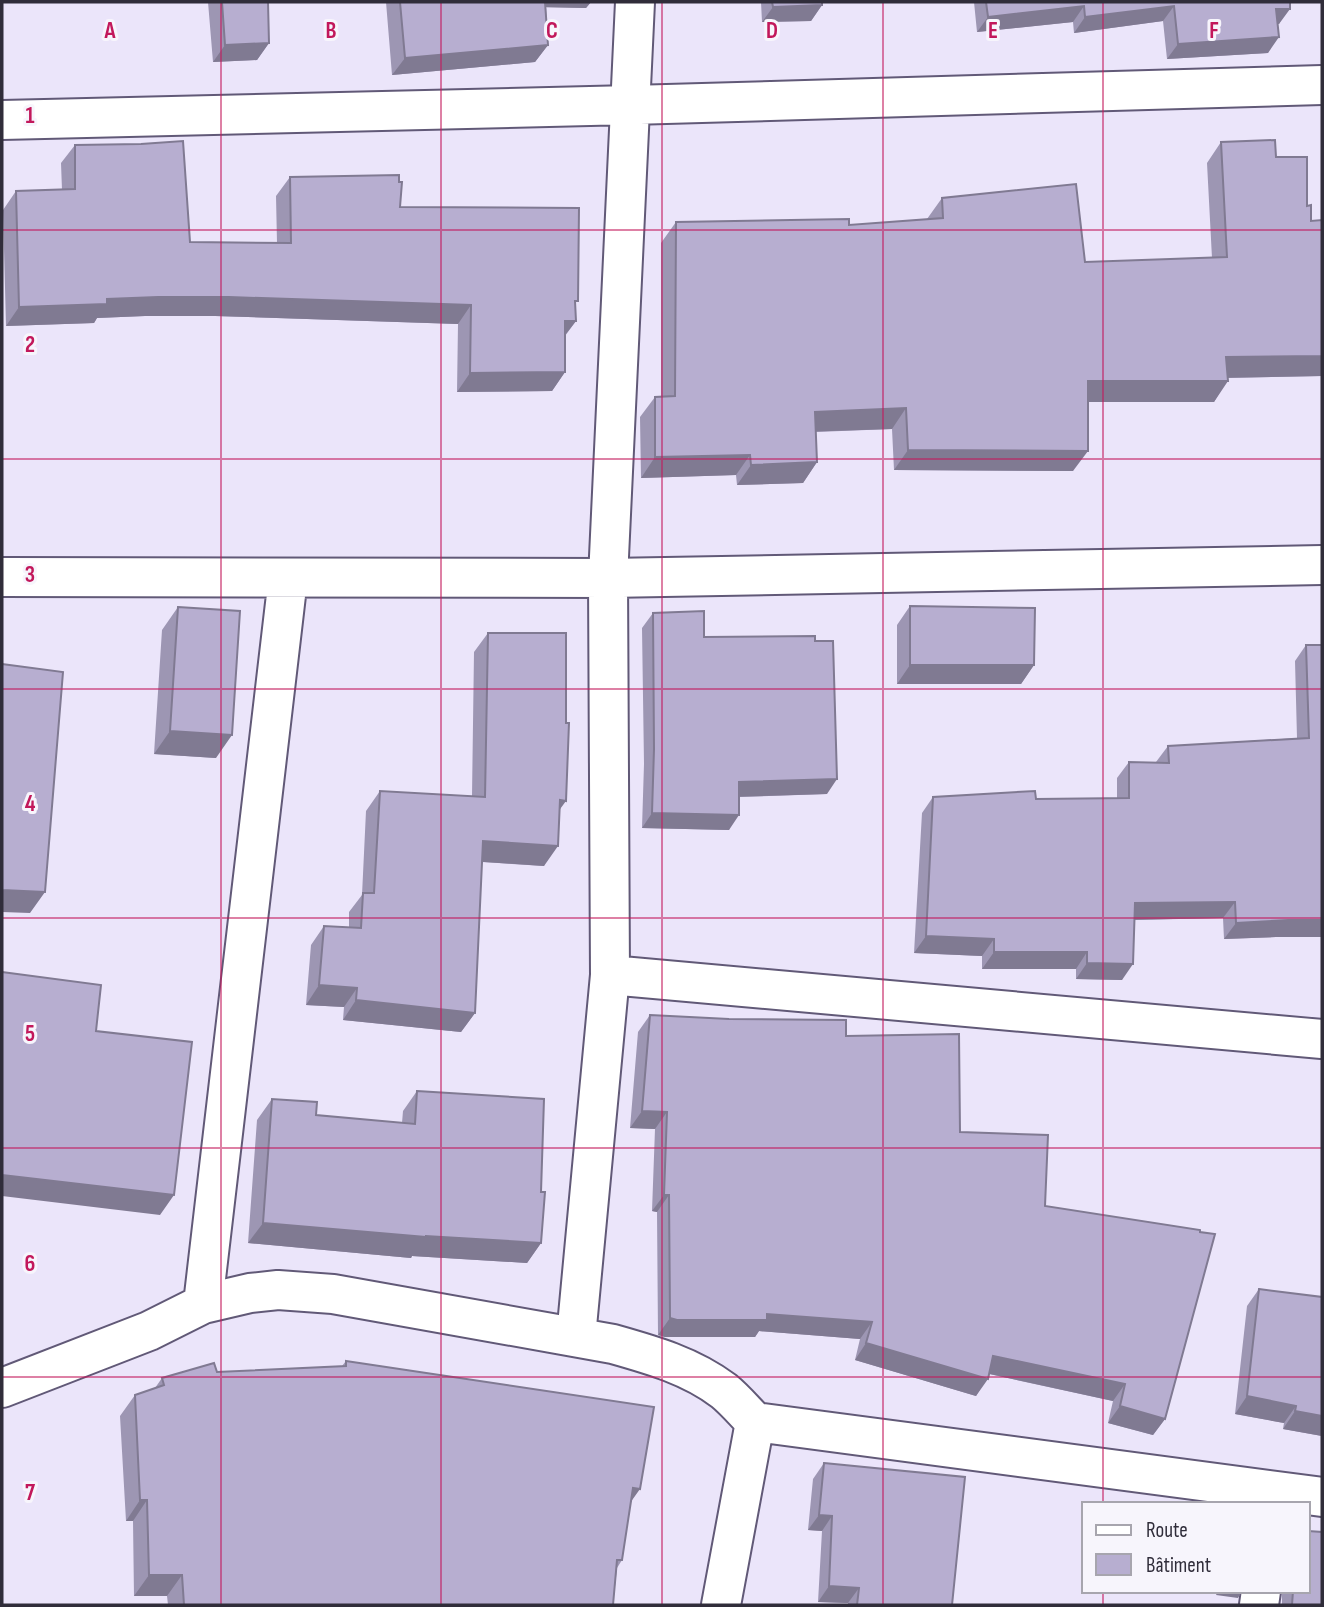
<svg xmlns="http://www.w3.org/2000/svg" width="1324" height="1607" viewBox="0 0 1324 1607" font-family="'Sofia Sans Condensed',sans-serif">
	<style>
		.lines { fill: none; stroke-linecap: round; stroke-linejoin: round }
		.minor-casing { stroke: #615977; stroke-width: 42 }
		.minor { stroke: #fff; stroke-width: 38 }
		.wall { fill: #9d96b3 }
		.shaded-wall { fill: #807a92 }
		.building { fill: #b7aed0; stroke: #807a92; stroke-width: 2 }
		.grid { fill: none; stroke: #c2185b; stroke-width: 2; stroke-opacity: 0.55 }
		.grid-label { font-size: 23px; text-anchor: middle; font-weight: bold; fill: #c2185b; stroke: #f7f5fc; stroke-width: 6; stroke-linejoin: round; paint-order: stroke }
	</style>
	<rect width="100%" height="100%" fill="#ebe5fa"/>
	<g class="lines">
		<defs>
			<path id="minor" d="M2,120L631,105L1322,85
				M2,577L608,578L1322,565
				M610,975L1322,1039
				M203,1304L288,578
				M576,1337L610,975L608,578L635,2
				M2,1388L149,1331L203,1304L250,1293L278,1290L333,1294L613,1344C652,1355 691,1366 724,1391C735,1400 745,1412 755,1422L1322,1497
				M721,1605L755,1422
				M1259,1605L1261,1591"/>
		</defs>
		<use href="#minor" class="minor-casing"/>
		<use href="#minor" class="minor"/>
	</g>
	<path class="wall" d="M208,2H268L269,43L257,60L213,62Z
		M386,2H591L586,8L546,7L548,45L535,62L392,75Z
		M761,2H822V5L811,21L762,22Z
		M974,2H1290L1279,24H1277L1268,53L1167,59L1163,21L1074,33L1073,22L977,32Z
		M1221,142L1276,157L1307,206L1322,376L1228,378L1214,402H1088L1073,471L894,470L892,429L816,432L817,462L803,483L737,485L736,475L641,478L640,417L655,397H661V243L676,222L849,225L927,219L942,198L1085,262L1212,258L1207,163Z
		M75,145L190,242L277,243L276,196L290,177L400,207L575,304L576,321L565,336V372L552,391L457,392L458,324L215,316H145L97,318L94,323L6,326L3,210L16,191L62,190L61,163Z
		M910,606L1034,665L1021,684H897V625Z
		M178,607L216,758L154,754L162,630Z
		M653,613L704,637L827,794L739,797L729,830L642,828L644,764L642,628Z
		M488,633L560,810L544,866L482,862L475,1013L461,1032L343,1020L344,1007L306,1005L311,945L324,926L349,927V912L362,895L366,811L380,791L472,796L474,652Z
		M1306,645H1322V937H1276L1224,939L1223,918L1135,920L1122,980L1076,979V969H982V956L914,953L922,813L933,797L1036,799L1117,798V778L1129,762H1156L1168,746L1297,738L1295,661Z
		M650,1015L846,1036L960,1132L1045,1206L1165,1419L1153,1435L1108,1423L1113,1401L989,1374L976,1396L855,1360L860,1339L759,1331L755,1337H665L658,1335L657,1212L652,1211L655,1129L630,1128L638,1032Z
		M417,1091L541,1192V1243L527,1263L412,1256L411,1258L248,1243L257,1120L272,1099L316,1115L402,1123L403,1111Z
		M1259,1289L1322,1297V1436L1283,1429L1284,1423L1235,1414L1247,1306Z
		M346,1361L630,1502L622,1560L617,1568L613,1605H168L167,1596H134L133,1521H126L120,1416L135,1395L155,1388L162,1378L217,1372L342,1366Z
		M824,1463L952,1605H848V1603L818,1602L822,1531L808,1530L813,1479Z
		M1322,1531V1605H1282V1591H1308Z"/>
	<path class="shaded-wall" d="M536,2H591L586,8L533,7Z
		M822,5L811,21L762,22L773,7Z
		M1084,6L1073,22L977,32L988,17Z
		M1174,6L1163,21L1074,33L1085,17Z
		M1276,9H1290L1279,24H1265Z
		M1279,37L1268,53L1167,59L1178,44Z
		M269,43L257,60L213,62L225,45Z
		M548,45L535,62L392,75L405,58Z
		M158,297H229L471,305L458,324L215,316H145L97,318L94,323L6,326L19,307L107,299Z
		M565,321H576L562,339Z
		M1322,356V376L1212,378L1226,357Z
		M565,372L552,391L457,392L470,373Z
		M1088,381H1228L1214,402H1074Z
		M906,408L892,429L800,432L815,412Z
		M908,450L1088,451L1073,471L894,470Z
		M750,455L736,475L641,478L655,457Z
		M817,462L803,483L737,485L751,465Z
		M910,665H1034L1021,684H897Z
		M170,731L232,735L216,758L154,754Z
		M837,779L827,794L729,797L739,782Z
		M560,800L566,801L552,820Z
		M652,813L739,815L729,830L642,828Z
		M483,841L558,846L544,866L470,861Z
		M2,890L45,892L30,913L2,912Z
		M1235,902L1223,918L1124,920L1135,903Z
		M1288,920H1322V937H1276L1224,939L1236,923Z
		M926,936L994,939L982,956L914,953Z
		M994,952H1087L1076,969H982Z
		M1087,963L1133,964L1122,980L1076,979Z
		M319,985L357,988L344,1007L306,1005Z
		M356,1000L475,1013L461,1032L343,1020Z
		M642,1111L667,1112L655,1129L630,1128Z
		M2,1175L174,1195L160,1215L2,1196Z
		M664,1195H669L657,1212L652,1211Z
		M263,1223L426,1236L541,1243L527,1263L412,1256L411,1258L248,1243Z
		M767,1314L872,1322L860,1339L759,1331L755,1337H665L658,1335L670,1318Z
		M866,1343L988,1379L976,1396L855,1360Z
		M993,1356L1125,1384L1113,1401L981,1372Z
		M1247,1396L1296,1406L1284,1423L1235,1414Z
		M1120,1406L1165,1419L1153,1435L1108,1423Z
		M1295,1411L1322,1416V1436L1283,1429Z
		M633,1488L640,1489L625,1510Z
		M140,1500H147L133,1521H126Z
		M819,1515L832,1516L822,1531L808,1530Z
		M149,1575H182L167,1596H134Z
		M829,1586L859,1588L848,1603L818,1602Z
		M1218,1591H1242L1238,1598L1216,1595Z"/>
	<path class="building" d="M222,2H268L269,43L225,45Z
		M400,2H545L548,45L405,58Z
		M772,2H822V5L773,7Z
		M986,2H1290V9H1276L1279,37L1178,44L1174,6L1085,17L1084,6L988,17Z
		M1275,140L1276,157H1307V206L1311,205V221L1322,220V356L1226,357L1228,381H1088V451L908,450L906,408L815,412L817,462L751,465L750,455L655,457V397L675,396L676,222L849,219V225L943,218L942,198L1076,184L1085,262L1227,257L1221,142Z
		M183,141L190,242L291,243L290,177L399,175V182H402L400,207L579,208L578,301H575L576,321H565V372L470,373L471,305L229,297H158L107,299V304L19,307L16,191L75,189V145L141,144Z
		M910,606L1035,608L1034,665H910Z
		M178,607L240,611L232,735L170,731Z
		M704,611V637L815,636V641H833L837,779L739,782V815L652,813L654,749L653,613Z
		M488,633H566V723H569L566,801L560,800L558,846L483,841L475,1013L356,1000L357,988L319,985L324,926L361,928L363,893H374L380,791L485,797Z
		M1306,645H1322V920H1288L1236,923L1235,902L1135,903L1133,964L1087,963V952H994V939L926,936L933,797L1035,791L1036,799L1129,798V762L1169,763L1168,746L1309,738Z
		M2,664L63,672L45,892L2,890Z
		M2,972L101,985L96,1031L192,1042L174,1195L2,1175Z
		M650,1015L729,1019L846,1020V1036L959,1034L960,1132L1048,1135L1045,1206L1200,1230V1232L1215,1234L1165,1419L1120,1406L1125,1384L993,1356L988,1379L866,1343L872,1322L767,1314V1320H677L670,1318L669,1195H664L667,1112L642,1111Z
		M417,1091L544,1099L541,1192H545L541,1243L426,1236V1237L263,1223L272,1099L317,1102L316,1115L415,1124Z
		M1259,1289L1322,1297V1416L1295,1411L1296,1406L1247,1396Z
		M346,1361L654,1407L640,1489L633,1488L622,1560H617L613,1605H184L182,1575H149L147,1500H140L135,1395L164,1385L162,1378L214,1363L217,1372L346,1366Z
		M824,1463L965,1477L952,1605H857L859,1588L829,1586L832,1516L819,1515Z
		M1308,1531L1322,1532V1605H1292L1293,1591H1308Z"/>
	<path class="grid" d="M221,2V1605M441,2V1605M662,2V1605M883,2V1605M1103,2V1504M2,230H1322M2,459H1322M2,689H1322M2,918H1322M2,1148H1322M2,1377H1322M1103,1591V1605"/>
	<g class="grid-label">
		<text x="110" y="38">A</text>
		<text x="331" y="38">B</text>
		<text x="552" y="38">C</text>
		<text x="772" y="38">D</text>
		<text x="993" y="38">E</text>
		<text x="1214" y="38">F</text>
		<text x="30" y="123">1</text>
		<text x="30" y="352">2</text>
		<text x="30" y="582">3</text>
		<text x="30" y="811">4</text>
		<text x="30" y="1041">5</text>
		<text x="30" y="1271">6</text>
		<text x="30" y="1500">7</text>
	</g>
	<rect width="1324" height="1607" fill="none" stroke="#302d3a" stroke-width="7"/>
	<rect x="1082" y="1502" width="228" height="91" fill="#f7f5fc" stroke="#a7a5ae" stroke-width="2"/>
	<rect x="1096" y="1525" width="35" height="10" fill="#ffffff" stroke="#a7a5ae" stroke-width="2"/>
	<text x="1146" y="1537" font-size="21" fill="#302d3a">Route</text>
	<rect x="1096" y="1554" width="35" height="21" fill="#b7aed0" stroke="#a7a5ae" stroke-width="2"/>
	<text x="1146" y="1572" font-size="21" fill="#302d3a">Bâtiment</text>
</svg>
